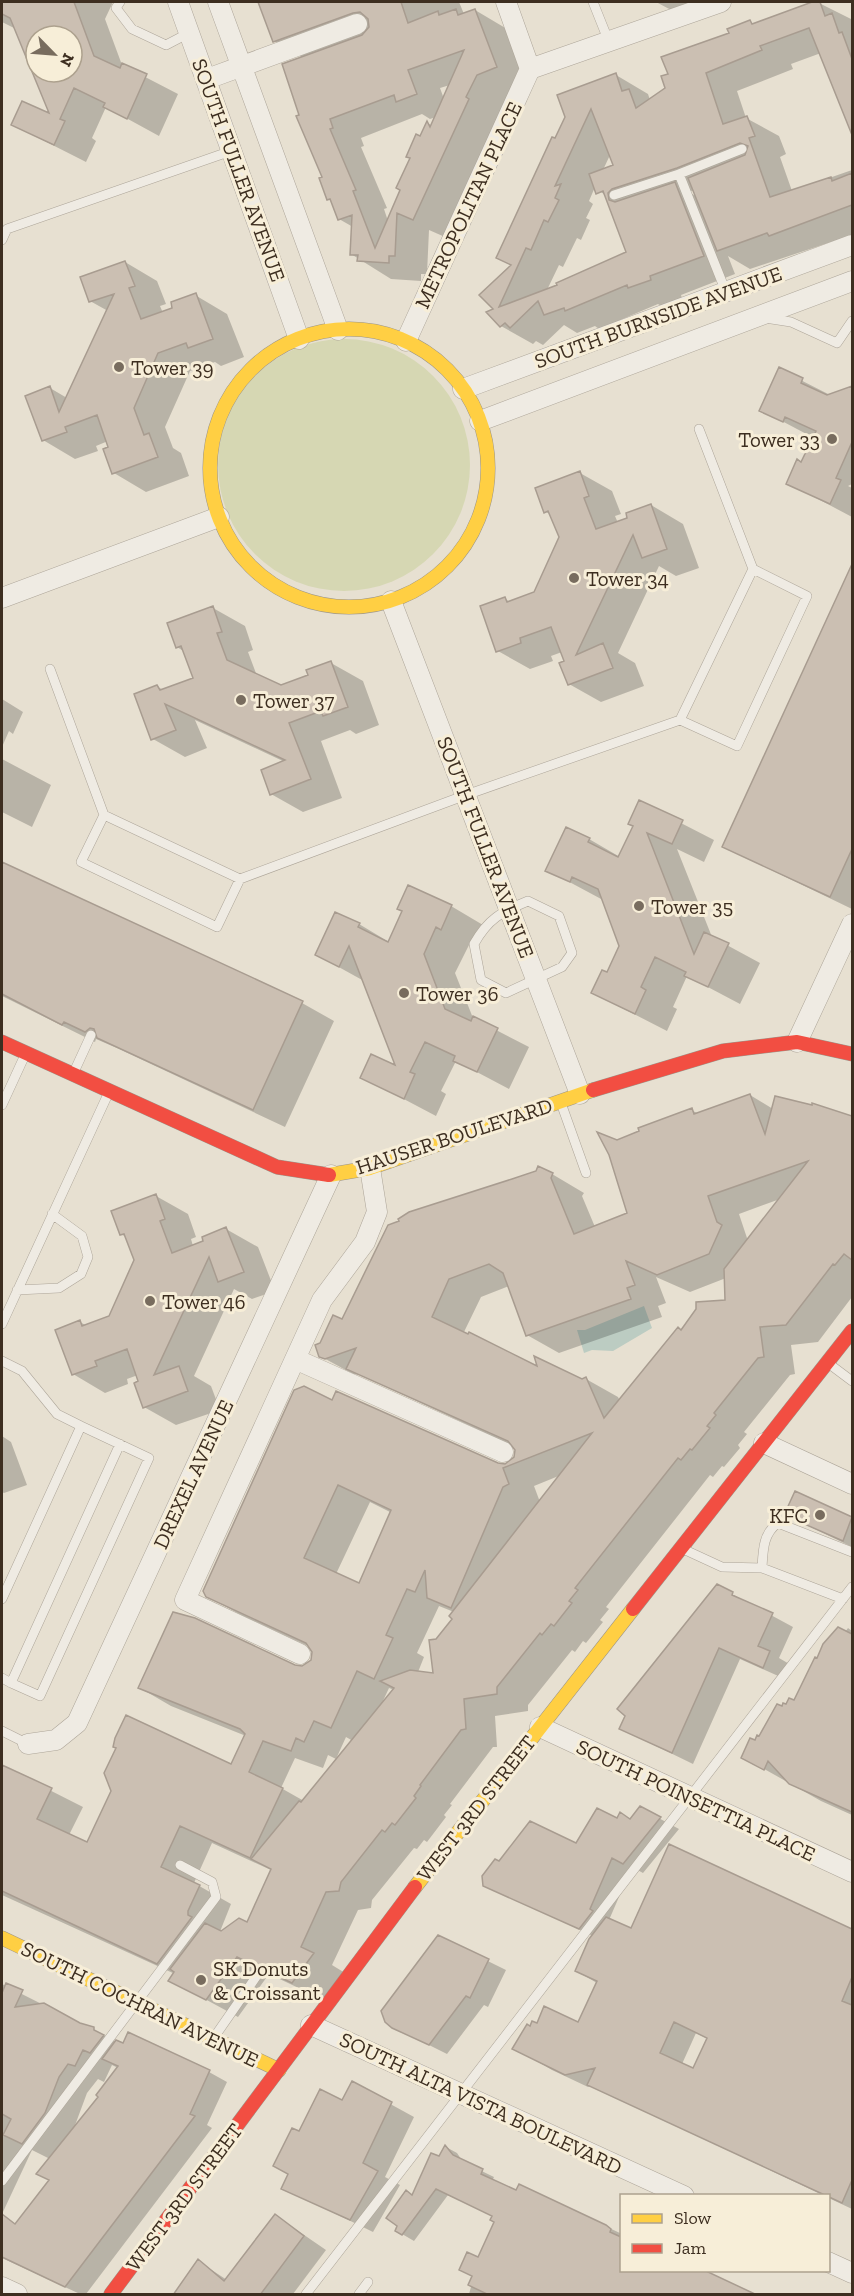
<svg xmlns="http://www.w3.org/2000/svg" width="854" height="2296" viewBox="0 0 854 2296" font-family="'Zilla Slab',serif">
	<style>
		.green { fill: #d6d7b3 }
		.water { fill: #bcccc2 }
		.shadow { fill: #0003; fill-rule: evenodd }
		.building { fill: #cbbfb2; stroke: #a89c90; stroke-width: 1.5; fill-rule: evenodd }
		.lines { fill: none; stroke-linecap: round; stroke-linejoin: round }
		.lane-casing { stroke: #ada599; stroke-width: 10 }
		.street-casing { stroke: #ada599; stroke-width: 21 }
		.slow-casing { stroke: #9c958a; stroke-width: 15 }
		.jam-casing { stroke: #9c958a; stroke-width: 15 }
		.lane { stroke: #efebe3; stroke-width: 9 }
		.street { stroke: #efebe3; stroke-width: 20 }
		.slow { stroke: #ffcf43; stroke-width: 14 }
		.jam { stroke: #f24e42; stroke-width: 14 }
		.poi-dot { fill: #786c5e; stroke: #f7eed8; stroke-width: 2 }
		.labels { text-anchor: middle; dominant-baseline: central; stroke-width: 6; stroke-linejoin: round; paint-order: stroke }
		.street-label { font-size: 21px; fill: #3d2e20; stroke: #f7eed8 }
		.poi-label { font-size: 21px; fill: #3d2e20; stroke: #f7eed8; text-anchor: start }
	</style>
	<rect width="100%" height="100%" fill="#e7e0d1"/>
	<path class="green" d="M218 465a126 126 0 1 1 252 0a126 126 0 1 1-252 0Z"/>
	<path class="water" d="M644,1306L652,1328L613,1351L592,1350L584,1353L577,1330H585Z"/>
	<path class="shadow" d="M2,2H113L105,19L122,65L178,94L159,136L106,107L92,138L96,141L86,162L13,125L51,116L16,29L2,22ZM36,36H72V72H36Z
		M258,2H459L464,14L475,10L507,29L528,86L509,93L497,117L500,118L445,237L429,230L427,274H421V281L391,279L351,254L353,227L339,219L333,202L328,199L324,178L301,116L303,58L274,41ZM450,85L444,99L440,88ZM422,114L430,119L436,117L432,126L428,123L421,138L388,221L384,209L387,208L361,147L364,146L361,138Z
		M656,2H700L673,11Z
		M817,2L851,19L852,24V128L849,126L821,53L791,64L793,69L737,91L746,118L779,136L786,154L780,157L792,191L852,170V235L750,269L728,256L735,274L681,295L682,298L661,306L658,304L599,329L595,326L577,333L564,325L543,345L536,341L533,344L501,326L496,310L512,266L498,258L556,140L616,75L648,94L650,100L731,33L750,22L754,24ZM610,155L615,166L603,170ZM595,187L606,196L628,253L547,290L559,265L563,267L577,238L581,240L590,220L586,218L593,204L589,201ZM694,190L697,197L689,192Z
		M125,262L157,281L166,304L160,306L163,313L195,295L227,314L244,357L221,366L215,362L190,371L165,427L173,448L181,453L189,476L146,492L114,473L108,441L96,446L98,451L75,459L43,440L50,388L67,398L108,311L90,301Z
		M779,369L830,395L852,387V484L848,486L852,488V517L788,483L802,464L814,438L761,410Z
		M580,473L612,491L621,514L615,516L618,523L651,505L683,524L699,568L676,576L659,566L618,653L635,663L644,686L601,702L569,684L562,652L551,656L553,661L530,669L498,651L505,599L510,602L535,593L560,537L552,515L546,512Z
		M852,568V909L724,847Z
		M213,608L245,626L253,650L248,652L257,676L281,687L310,676L331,663L363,681L379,725L356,734L350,730L321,741L342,798L303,812L271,794L285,762L195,720L207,748L185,757L153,739L157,687L164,690L195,679L185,652L177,647Z
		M2,699L23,712L13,734L9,731L2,747Z
		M2,759L51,785L32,827L2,812Z
		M640,802L714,840L704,862L677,849L712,937L760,963L740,1004L687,976L673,1007L677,1009L667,1031L593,993L607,974L620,946L603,900L547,870L589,839L620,857L634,826Z
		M2,863L302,1003L334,1021L285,1127L119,1049L96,1039L95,1042L2,996Z
		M451,906L483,925L473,947L469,945L455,973L473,1018L529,1047L509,1089L456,1061L441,1091L446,1094L436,1116L362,1077L398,1068L364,981L317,955L359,924L389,942Z
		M750,1095L773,1109L813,1107V1105L852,1118V1297L818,1342L791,1345L795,1374L790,1375L744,1432L747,1434L738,1445L740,1448L724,1467L722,1466L713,1477L710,1475L606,1607L609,1609L600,1620L603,1622L586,1643L583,1641L575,1652L572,1650L528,1705V1711L495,1716L497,1747H493L450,1804L452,1805L444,1815L446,1817L427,1842L424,1840L417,1849L414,1848L372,1900L371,1908L358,1910L332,1965L345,1973L324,2000L269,1974L238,2017L170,1980L175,1974L2,1895V1766L83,1807L69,1835L88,1844L232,1766L246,1736L171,1706L140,1688L302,1667L312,1660L313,1652L310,1647L239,1614L207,1596L333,1402L498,1464L510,1463L516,1457L515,1447L361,1375L353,1374L320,1356L321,1344L343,1321L552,1174L584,1193L582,1196L595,1227L629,1214L617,1142L691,1110L699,1114ZM780,1199L748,1241L739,1214ZM656,1277L690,1292L726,1278L727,1301L681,1331L620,1401L618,1397L586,1379L582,1380L540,1369L464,1332L481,1297L509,1286L527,1335L559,1353L662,1317L658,1306L666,1303ZM561,1475L540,1502L534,1486ZM370,1502L392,1513L360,1585L336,1574ZM439,1606L454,1612V1619L437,1641L435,1674L418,1672L424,1657L417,1653ZM389,1688L394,1690L382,1703ZM346,1737L353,1741L304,1801L281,1788L295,1758L323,1768L328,1755L336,1759ZM212,1843L271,1870L248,1924L219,1934L231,1904L194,1883Z
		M156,1196L188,1214L196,1237L191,1239L193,1246L226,1229L258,1247L275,1291L252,1299L234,1289L194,1376L211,1386L220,1410L176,1425L144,1407L138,1375L127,1379L128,1384L105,1393L73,1374L80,1322L87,1326L110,1317L136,1260L128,1238L121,1234Z
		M2,1436L11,1442L27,1485L4,1493L2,1492Z
		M796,1493L852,1519V1547L786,1515Z
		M717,1586L793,1627L779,1658L791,1665L785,1679L740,1659L693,1764L621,1729Z
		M848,1628L852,1631V1815L821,1801L743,1757L783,1708L795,1702Z
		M640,1808L679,1829L643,1873L632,1867L609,1920L631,1930L670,1846L852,1931V2209L592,2086L588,2087L552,2070L514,2048L537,2025L579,2024L597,1983L576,1971L593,1936L485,1885L499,1863L577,1845L617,1820H631ZM696,2033L708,2039L694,2070L682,2064Z
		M439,1937L506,1970L488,2007L484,2005L447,2054L393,2027Z
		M2,1984L123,2045L209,2072L227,2082L207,2125L212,2128L86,2294H80L2,2258V2223L5,2218L17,2225L51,2181L50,2159L32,2150L2,2214ZM112,2065L118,2068L76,2129L74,2128L87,2093L98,2079L104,2082Z
		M352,2083L414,2117L385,2177L400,2185L373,2232L283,2188L290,2174L299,2133L343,2102Z
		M446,2147L457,2153L463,2162L494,2177L492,2181L517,2192L520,2186L622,2234V2270H700L753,2294H469L479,2259L496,2222L493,2216L448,2195L414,2241L397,2231L412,2196L440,2158Z
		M275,2215L326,2250L293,2294H175L198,2261L227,2280Z"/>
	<path class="building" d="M2,2H74L94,56L120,68L122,63L147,74L127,119L103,107L105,103L74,88L60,119L65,121L54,145L11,125L22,101L49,113L10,18L2,14ZM36,36H72V72H36Z
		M258,2H401L408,23L438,11L439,15L456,9L458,15L475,9L497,67L477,75L466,97L469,99L413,220L397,213L395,256H389V263L357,261L358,255H350L352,215L338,220L330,199L327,200L319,178L322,177L296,116L299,115L282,64L362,35L369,27L368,19L360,12L353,13L273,42ZM464,50L430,127L427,121L420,136L416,134L406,157L410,158L396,188L400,190L375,248L353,191L356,190L330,129L333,128L330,119L394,95L396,102L417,94L408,70Z
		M812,2H820L825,16L832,13L839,33L842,32L852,59V135L809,28L760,46L762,50L706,73L723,124L747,116L755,136L749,138L770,197L831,177L832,181L852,173V205L769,236L767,233L717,251L688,178L745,155L748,146L740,143L677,168L612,189L608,193L609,200L615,202L675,182L704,256L650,276L651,280L628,288L627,285L565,311L564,308L544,315L538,301L510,328L505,323L500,327L486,312L493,309L479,295L511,265L496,258L552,137L555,138L565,117L557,95L616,73L622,91L629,89L636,108L665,88L661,76L668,74L661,57L729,33L727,29L750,20L752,24ZM591,109L613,165L589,174L596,194L603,191L626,252L556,283L557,285L499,307L526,248L531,250L544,220L548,222L559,200L555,198L561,184L555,186Z
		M125,261L135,286L129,288L141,319L172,308L171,302L196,293L213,339L188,348L186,343L158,353L134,408L144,435L149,433L158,457L112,474L103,449L108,447L97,415L65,427L67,432L42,441L25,396L50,386L59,412L114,294L89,302L80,277Z
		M779,367L803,378L801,383L827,395L852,386V442L836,478L841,480L830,504L786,484L797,459L801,462L816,431L785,417L783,422L759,411Z
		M580,471L589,496L584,498L596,529L627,518L626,513L651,504L667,549L642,558L633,535L576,655L603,643L613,668L568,685L559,663L564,661L551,627L520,638L521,643L496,652L480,606L505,597L507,602L534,592L559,537L548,511L544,513L535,488Z
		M852,564V849L830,897L722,847Z
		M213,606L222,632L217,633L227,660L281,685L308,675L306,670L331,661L348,707L323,716L321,711L289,723L311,779L270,795L261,770L285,760L165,704L176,730L151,740L134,694L157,685L160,690L193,678L181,646L176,648L167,623Z
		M639,800L683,820L672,844L647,833L694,954L704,932L729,943L708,987L684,976L686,972L655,957L641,987L646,990L635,1014L591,993L602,970L607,972L619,946L598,889L572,877L570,882L545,871L566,827L590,838L588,842L618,857L633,826L628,824Z
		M2,862L303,1001L253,1110L97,1038L94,1029L90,1028L85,1032L64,1022L62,1025L2,994Z
		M408,885L452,905L441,930L436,927L424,954L445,1009L471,1021L473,1016L498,1028L477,1072L453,1061L455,1056L425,1042L410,1072L415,1074L404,1099L360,1078L371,1054L395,1065L349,946L339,967L315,955L335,912L360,923L358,927L388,942L402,911L397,909Z
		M750,1094L765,1134L775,1096L812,1105V1103L852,1116V1260L844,1254L835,1265L833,1264L786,1325L760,1327L764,1357L758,1358L714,1413L716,1415L707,1426L710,1428L692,1450L690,1449L681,1460L678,1458L575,1588L578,1590L569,1601L572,1603L554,1626L551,1624L542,1635L540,1633L497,1687V1694L464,1699L466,1729L461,1730L420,1785L421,1786L414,1796L416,1798L395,1825L392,1823L385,1832L382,1830L341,1882L339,1891L326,1892L301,1947L314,1953L292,1983L237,1957L206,2000L168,1981L174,1972L170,1969L205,1923L221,1931L239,1918L247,1922L271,1869L251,1859L299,1801L301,1802L394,1688L380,1681L410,1670L433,1673L429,1640L436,1639L452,1619L449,1616L592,1433L503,1468L509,1484L503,1487L451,1608L427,1598L425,1570L415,1592L407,1589L386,1635L393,1638L374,1679L357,1671L331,1728L314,1721L304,1742L296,1738L291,1751L263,1741L249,1772L283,1788L250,1858L180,1826L161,1867L200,1885L188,1911V1915L192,1917L157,1964L2,1891V1765L52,1788L37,1819L87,1842L111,1791L104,1773L116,1748L113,1747L115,1738L126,1715L231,1764L245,1734L240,1729L138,1688L173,1612L195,1618L295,1665L302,1666L311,1660L312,1652L306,1643L206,1597L203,1591L294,1390L304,1386L332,1400L336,1391L498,1463L505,1464L514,1457L515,1450L508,1441L346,1369L356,1348L325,1359L319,1357L315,1345L320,1343L333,1315L342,1319L388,1225L399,1221L398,1219L409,1212L512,1179L536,1171L538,1166L553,1173L551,1178L574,1234L627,1213L609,1155L597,1132L617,1140L639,1131L638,1128L692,1108L694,1114ZM808,1161L724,1269L725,1300L696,1302V1309L681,1330L678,1327L604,1418L586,1377L582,1379L534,1356L537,1366L469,1332L468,1334L432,1317L449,1279L489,1264L503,1273L526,1336L631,1299L627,1288L635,1285L626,1261L657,1275L709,1254L722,1225L717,1222L708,1196ZM338,1485L391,1510L359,1583L304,1558Z
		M156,1194L165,1219L160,1221L172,1253L203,1241L202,1237L226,1227L244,1272L218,1282L209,1257L154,1375L179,1366L188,1391L143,1408L134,1383L138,1381L127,1349L95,1361L97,1366L72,1375L55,1330L80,1320L82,1326L109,1316L134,1260L124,1234L120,1235L111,1211Z
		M795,1491L852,1517L843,1541L784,1515Z
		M717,1584L733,1592L732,1595L773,1613L758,1646L770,1651L763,1668L719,1648L672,1753L619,1729L625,1716L617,1709Z
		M838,1627L852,1634V1812L789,1784L768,1761L764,1770L741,1758L750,1738L755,1740L757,1735L759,1736L777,1704L782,1706L783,1703L786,1704L789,1698L794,1700L815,1657L817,1658L823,1644Z
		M640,1806L661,1817L623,1864L612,1858L590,1909L593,1911L579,1929L483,1886L482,1876L495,1859L499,1861L530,1821L576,1843L597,1808L617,1818L620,1812L630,1819Z
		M669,1844L852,1929V1977L842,2001L852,2005V2180L842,2203L587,2085L595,2068L565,2075L512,2049L527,2024L530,2026L532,2021L537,2023L544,2006L578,2022L597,1981L575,1971L589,1939L606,1917L631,1928ZM674,2022L707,2038L693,2068L660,2053Z
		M438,1935L489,1959L470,1998L466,1996L429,2045L392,2028L385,2022L381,2011Z
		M6,1983L23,1990L15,2007L44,2003L80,2023L94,2027V2030L104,2035L90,2053L83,2050L75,2066L68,2064L59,2077L45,2113L22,2144L3,2135L11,2119L2,2114V1993Z
		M128,2032L210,2070L190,2114L195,2116L65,2287L2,2257V2214L15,2224L49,2180L36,2174L98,2097L96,2095L118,2066L102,2059L116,2040L123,2043Z
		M352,2081L392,2102L363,2163L378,2171L350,2220L281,2189L288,2174L273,2166L292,2128L299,2131L320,2089L342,2100Z
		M445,2145L453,2155L483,2169L481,2174L516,2190L519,2184L606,2225L611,2229L610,2232L621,2237V2271H706L757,2295H489L468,2285L472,2276L459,2270L467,2252L478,2257L494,2222L490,2220L492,2216L436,2189L402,2235L395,2231L397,2226L386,2218L406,2190L412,2195L431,2153L439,2156Z
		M275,2214L304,2236L260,2295H173L198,2259L224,2281Z"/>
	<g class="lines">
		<defs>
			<path id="lane" d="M120,2L116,8L132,29L166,45L189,33
				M593,2L609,42
				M679,174L742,149
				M614,195L679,174L726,292
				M2,240L7,229L231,151
				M765,318L791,322L837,343L852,321
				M50,669L104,815L240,879L466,795L680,720L753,569L699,429
				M680,720L737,746L807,596L753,569
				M104,815L81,862L217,927L240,879
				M528,901L559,916L572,953L562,967L506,993L481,980L474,944C488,919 501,912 528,901Z
				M74,1072L91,1035
				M561,1103L586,1173
				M2,1105L25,1055
				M17,1290L59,1288L81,1274L88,1257L82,1236L52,1214
				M2,1324L109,1092
				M2,1361L22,1371L57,1414L81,1426
				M828,1363L852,1381
				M683,1549L722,1567L762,1568L843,1599
				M762,1568C763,1551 763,1533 778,1523L852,1552
				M2,1599L81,1426L149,1458L40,1696L11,1683
				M2,1678L11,1683L120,1444
				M2,1731L28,1744
				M215,2036L258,1974
				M2,2181L216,1897L212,1882L180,1865
				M306,2294L852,1587
				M359,2294L368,2282"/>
			<path id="street" d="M178,2L299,339
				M218,2L338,330
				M506,2L530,69
				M530,69L721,2
				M207,79L357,24
				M406,341L530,69
				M463,389L852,245
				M480,421L852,281
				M2,598L219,517
				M391,601L580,1094
				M797,1042L852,924
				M295,1359L503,1452
				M764,1443L852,1484
				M300,1654L185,1600L322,1300L365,1242L377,1212L370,1168
				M540,1727L852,1872
				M28,1744L56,1740L77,1723L331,1175
				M311,2025L684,2196
				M828,2262L852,2273
				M2,2287L17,2294"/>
			<path id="slow" d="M210 468a139 139 0 1 1 278 0a139 139 0 1 1-278 0Z
				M329,1175L370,1168L593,1090
				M415,1887L633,1609
				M2,1938L279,2070"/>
			<path id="jam" d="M2,1042L277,1167L329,1175
				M593,1090L723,1051L797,1042L852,1054
				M633,1609L852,1331
				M111,2294L415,1887"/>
		</defs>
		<use href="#lane" class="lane-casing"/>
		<use href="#street" class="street-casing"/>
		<use href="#slow" class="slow-casing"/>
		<use href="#jam" class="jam-casing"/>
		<use href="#lane" class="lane"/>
		<use href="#street" class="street"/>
		<use href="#slow" class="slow"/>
		<use href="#jam" class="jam"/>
	</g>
	<g class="poi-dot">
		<circle cx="119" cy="367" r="6"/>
		<circle cx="832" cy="439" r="6"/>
		<circle cx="574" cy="578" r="6"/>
		<circle cx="241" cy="700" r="6"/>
		<circle cx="639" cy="906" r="6"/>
		<circle cx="404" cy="993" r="6"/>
		<circle cx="150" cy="1301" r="6"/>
		<circle cx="820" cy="1515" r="6"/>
		<circle cx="201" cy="1980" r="6"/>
	</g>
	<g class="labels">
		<g class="street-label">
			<text transform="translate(239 170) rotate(70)">SOUTH FULLER AVENUE</text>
			<text transform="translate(468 205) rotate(-65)">METROPOLITAN PLACE</text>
			<text transform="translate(658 317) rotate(-20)">SOUTH BURNSIDE AVENUE</text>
			<text transform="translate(486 847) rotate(69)">SOUTH FULLER AVENUE</text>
			<text transform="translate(454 1136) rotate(-18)">HAUSER BOULEVARD</text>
			<text transform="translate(193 1474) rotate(-65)">DREXEL AVENUE</text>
			<text transform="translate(696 1800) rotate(25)">SOUTH POINSETTIA PLACE</text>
			<text transform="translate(476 1808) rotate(-52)">WEST 3RD STREET</text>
			<text transform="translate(140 2004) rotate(26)">SOUTH COCHRAN AVENUE</text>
			<text transform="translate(481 2103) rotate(25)">SOUTH ALTA VISTA BOULEVARD</text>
			<text transform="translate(184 2197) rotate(-53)">WEST 3RD STREET</text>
		</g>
		<g class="poi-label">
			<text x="131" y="367">Tower 39</text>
			<text x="820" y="439" text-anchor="end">Tower 33</text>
			<text x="586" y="578">Tower 34</text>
			<text x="253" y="700">Tower 37</text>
			<text x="651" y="906">Tower 35</text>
			<text x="416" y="993">Tower 36</text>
			<text x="162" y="1301">Tower 46</text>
			<text x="808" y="1515" text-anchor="end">KFC</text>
			<text x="213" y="1968">SK Donuts<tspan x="213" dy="24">&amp; Croissant</tspan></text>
		</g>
	</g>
	<rect width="854" height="2296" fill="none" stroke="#3d2e20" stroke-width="6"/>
	<rect x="620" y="2194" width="210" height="78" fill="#f7eed8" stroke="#ada18e" stroke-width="1.5"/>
	<rect x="632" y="2214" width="30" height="9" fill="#ffcf43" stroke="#ada18e" stroke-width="1.5"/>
	<text x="674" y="2224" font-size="18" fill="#3d2e20">Slow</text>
	<rect x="632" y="2244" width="30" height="9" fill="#f24e42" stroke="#ada18e" stroke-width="1.5"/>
	<text x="674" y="2254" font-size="18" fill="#3d2e20">Jam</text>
	<g transform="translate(54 54) rotate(115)"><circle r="28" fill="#f7eed8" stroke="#ada18e" stroke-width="1.5"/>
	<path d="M0-4.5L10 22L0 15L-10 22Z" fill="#786c5e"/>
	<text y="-9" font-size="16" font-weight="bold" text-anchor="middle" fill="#3d2e20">N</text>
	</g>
</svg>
